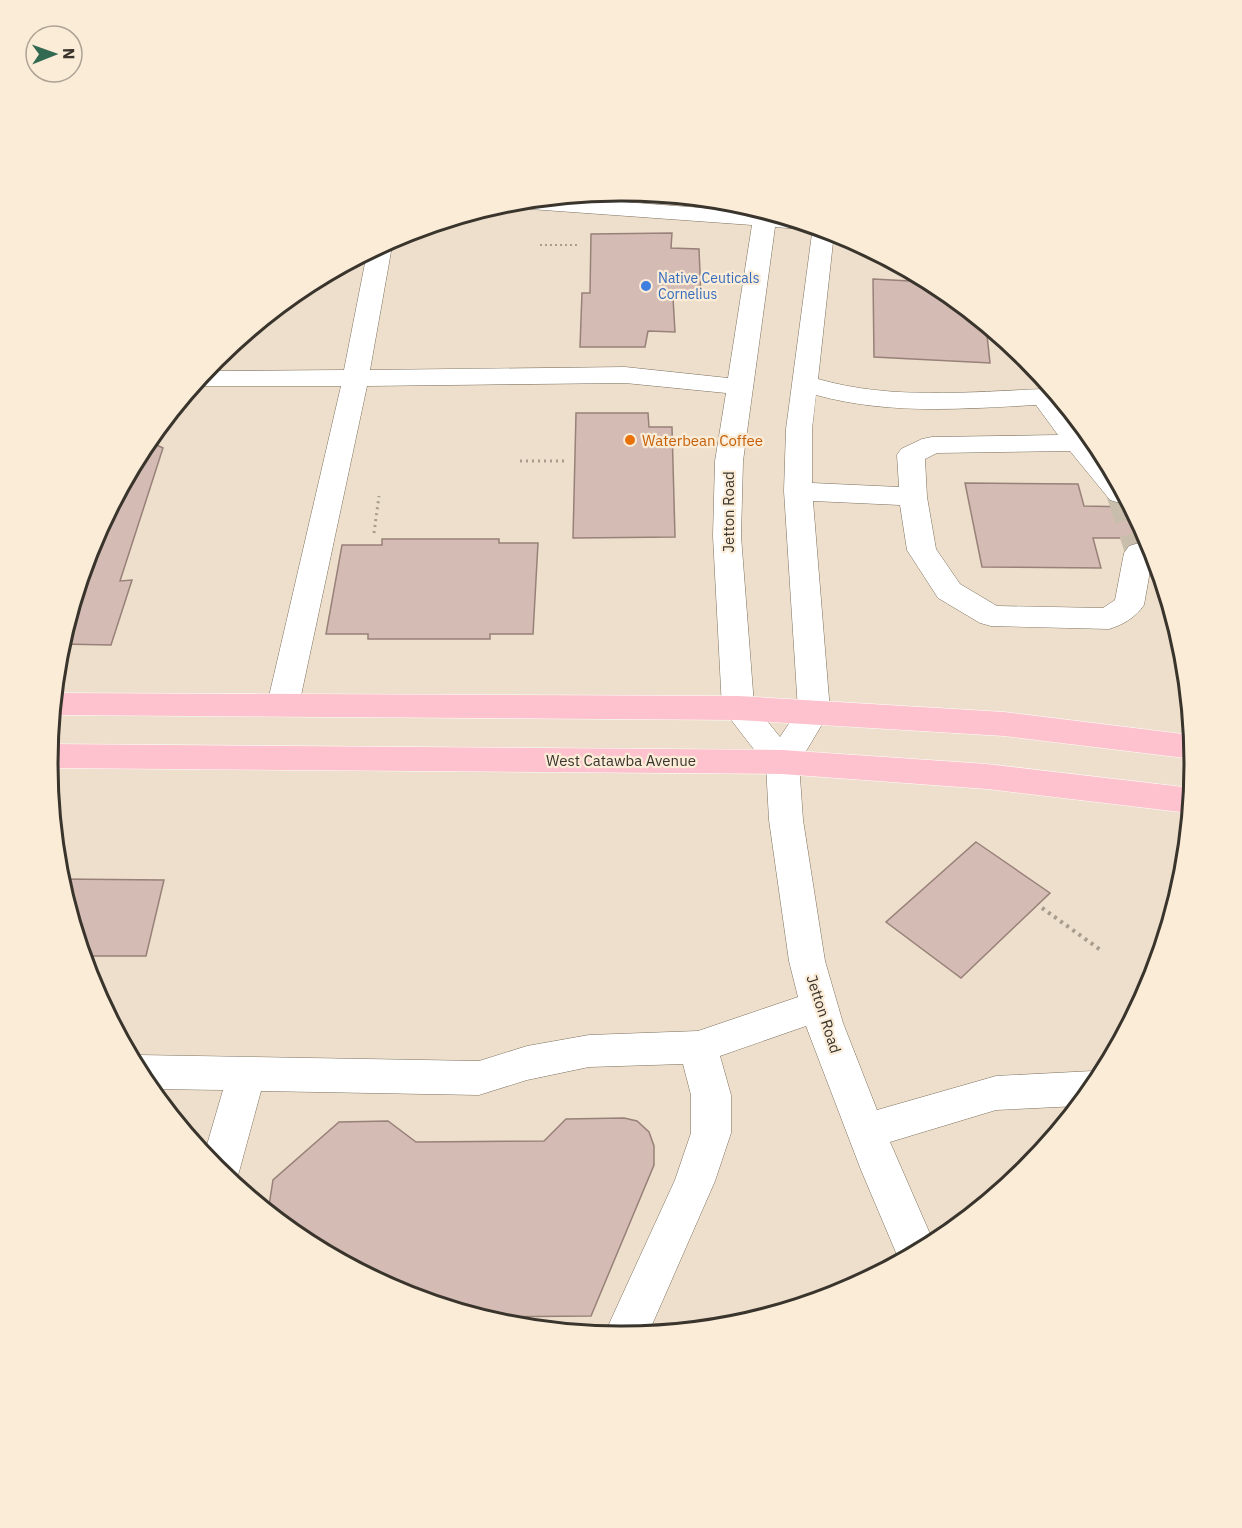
<svg xmlns="http://www.w3.org/2000/svg" width="1242" height="1528" viewBox="0 0 1242 1528" font-family="'IBM Plex Sans',sans-serif">
	<style>
		.building { fill: #d4bbb3; stroke: #988179; stroke-width: 1.5 }
		.lines { fill: none; stroke-linecap: round; stroke-linejoin: round }
		.minor-tunnel { stroke: #c9bdab; stroke-width: 27; stroke-dasharray: 27 14; stroke-linecap: butt }
		.minor-casing { stroke: #7c705e; stroke-width: 1 }
		.major-casing { stroke: #fff; stroke-width: 1 }
		.path-far2 { stroke: #a79c8d; stroke-width: 2; stroke-dasharray: 2 3; stroke-linecap: butt }
		.path-far1 { stroke: #a79c8d; stroke-width: 3; stroke-dasharray: 2 4; stroke-linecap: butt }
		.path { stroke: #a79c8d; stroke-width: 4; stroke-dasharray: 3 4.5; stroke-linecap: butt }
		.minor { fill: #fff; fill-rule: evenodd }
		.major { fill: #fdc2cd; fill-rule: evenodd }
		.shop-dot { fill: #3f7fe0; stroke: #fbecd8; stroke-width: 2 }
		.food-dot { fill: #e8710a; stroke: #fbecd8; stroke-width: 2 }
		.labels { text-anchor: middle; dominant-baseline: central; stroke-width: 4.5; stroke-linejoin: round; paint-order: stroke }
		.far-shop-label { font-size: 14px; fill: #366cbe; stroke: #fbecd8; text-anchor: start }
		.food-label { font-size: 15px; fill: #c56008; stroke: #fbecd8; text-anchor: start }
		.street-label { font-size: 15px; fill: #39342c; stroke: #fbecd8 }
		.rim { fill: none; stroke: #39342c; stroke-width: 3 }
	</style>
	<rect width="100%" height="100%" fill="#eddfcb"/>
	<path class="building" d="M672,233L671,248L699,249L701,297L673,298L675,332L648,331L645,347H580L582,293H590L591,234Z
		M873,279L929,282L940,288L986,326L990,363L874,357Z
		M576,413H648L649,427H672L675,537L573,538Z
		M148,441L163,448L120,581L132,580L111,645L61,644L92,544Z
		M965,483L1078,484L1084,506L1130,507L1147,538H1093L1101,568L982,567Z
		M382,539H499V543H538L533,634H490V639H368V634H326L342,545H382Z
		M976,842L1050,893L961,978L886,922Z
		M60,879L164,880L146,956H83Z
		M624,1118L637,1121L649,1132L654,1146V1165L591,1316L480,1317L401,1293L302,1240L268,1212L273,1180L339,1122L388,1121L416,1142L544,1141L566,1119Z"/>
	<g class="lines">
		<path class="minor-tunnel" d="M1120,494L1139,553"/>
		<defs>
			<path id="minor" d="M558,197L755,212L756,209L809,225L800,229L775,227L743,461L741,536L754,705L780,737L798,710L784,491L786,429L813,226L834,233L818,379C891,400 968,392 1043,389L1052,391L1102,455L1127,501L1120,503L1110,500L1070,451L937,453L925,459L927,497L936,549L960,584L997,606L1103,608L1115,600L1124,553L1129,546L1139,543L1149,546L1153,554L1144,605C1136,617 1123,625 1109,629L991,626L980,623L938,598L907,550L900,505L813,501L830,711L799,763L803,820L825,961L843,1023L877,1110L996,1076L1093,1071L1102,1074L1078,1106L996,1110L890,1142L934,1243L900,1262L861,1170L806,1026L720,1056L731,1095V1133L715,1181L648,1334L621,1337L604,1335L675,1180L691,1133V1095L683,1064L589,1067L527,1080L479,1095L261,1091L239,1172L234,1184L216,1169L204,1155L223,1090L150,1089L132,1058L139,1055L479,1061L527,1046L589,1035L698,1031L798,997L789,961L769,820L766,765L722,708L713,536L715,461L726,393L625,383L367,386L299,705L294,713L283,716L272,713L267,705L341,386H194L206,371L344,370L367,253L389,242L392,246L370,370L625,367L728,378L752,225L516,208L506,203ZM816,395C888,415 963,409 1036,405L1058,435L932,437L922,439L901,449L897,455L899,487L812,483V429Z"/>
			<path id="major" d="M55,693L738,696L1004,712L1191,735L1193,759L1004,736L738,720L54,715Z
				M50,744L782,750L987,764L1192,788L1189,813L987,789L782,774L49,768Z"/>
		</defs>
		<use href="#minor" class="minor-casing"/>
		<use href="#major" class="major-casing"/>
		<path class="path-far2" d="M540,245H580"/>
		<path class="path-far1" d="M520,461H568
			M374,533L379,496"/>
		<path class="path" d="M1042,908L1102,951"/>
		<use href="#minor" class="minor"/>
		<use href="#major" class="major"/>
	</g>
	<circle class="shop-dot" cx="646" cy="286" r="6"/>
	<circle class="food-dot" cx="630" cy="440" r="6"/>
	<g class="labels">
		<g class="far-shop-label">
			<text x="658" y="278">Native Ceuticals<tspan x="658" dy="16">Cornelius</tspan></text>
		</g>
		<g class="food-label">
			<text x="642" y="440">Waterbean Coffee</text>
		</g>
		<g class="street-label">
			<text transform="translate(728 512) rotate(-90)">Jetton Road</text>
			<text x="621" y="760">West Catawba Avenue</text>
			<text transform="translate(824 1014) rotate(72)">Jetton Road</text>
		</g>
	</g>
	<path d="M0 0H1242V1528H0ZM620 201H622A562 562 0 0 1 1184 763V764A562 562 0 0 1 622 1326H620A562 562 0 0 1 58 764V763A562 562 0 0 1 620 201Z" fill="#fbecd8" fill-rule="evenodd"/>
	<path class="rim" d="M620 201H622A562 562 0 0 1 1184 763V764A562 562 0 0 1 622 1326H620A562 562 0 0 1 58 764V763A562 562 0 0 1 620 201Z"/>
	<g transform="translate(54 54) rotate(89)"><circle r="28" fill="#fbecd8" stroke="#ada293" stroke-width="1.5"/>
	<path d="M0-4.5L10 22L0 15L-10 22Z" fill="#316951"/>
	<text y="-9" font-size="16" font-weight="bold" text-anchor="middle" fill="#39342c">N</text>
	</g>
</svg>
